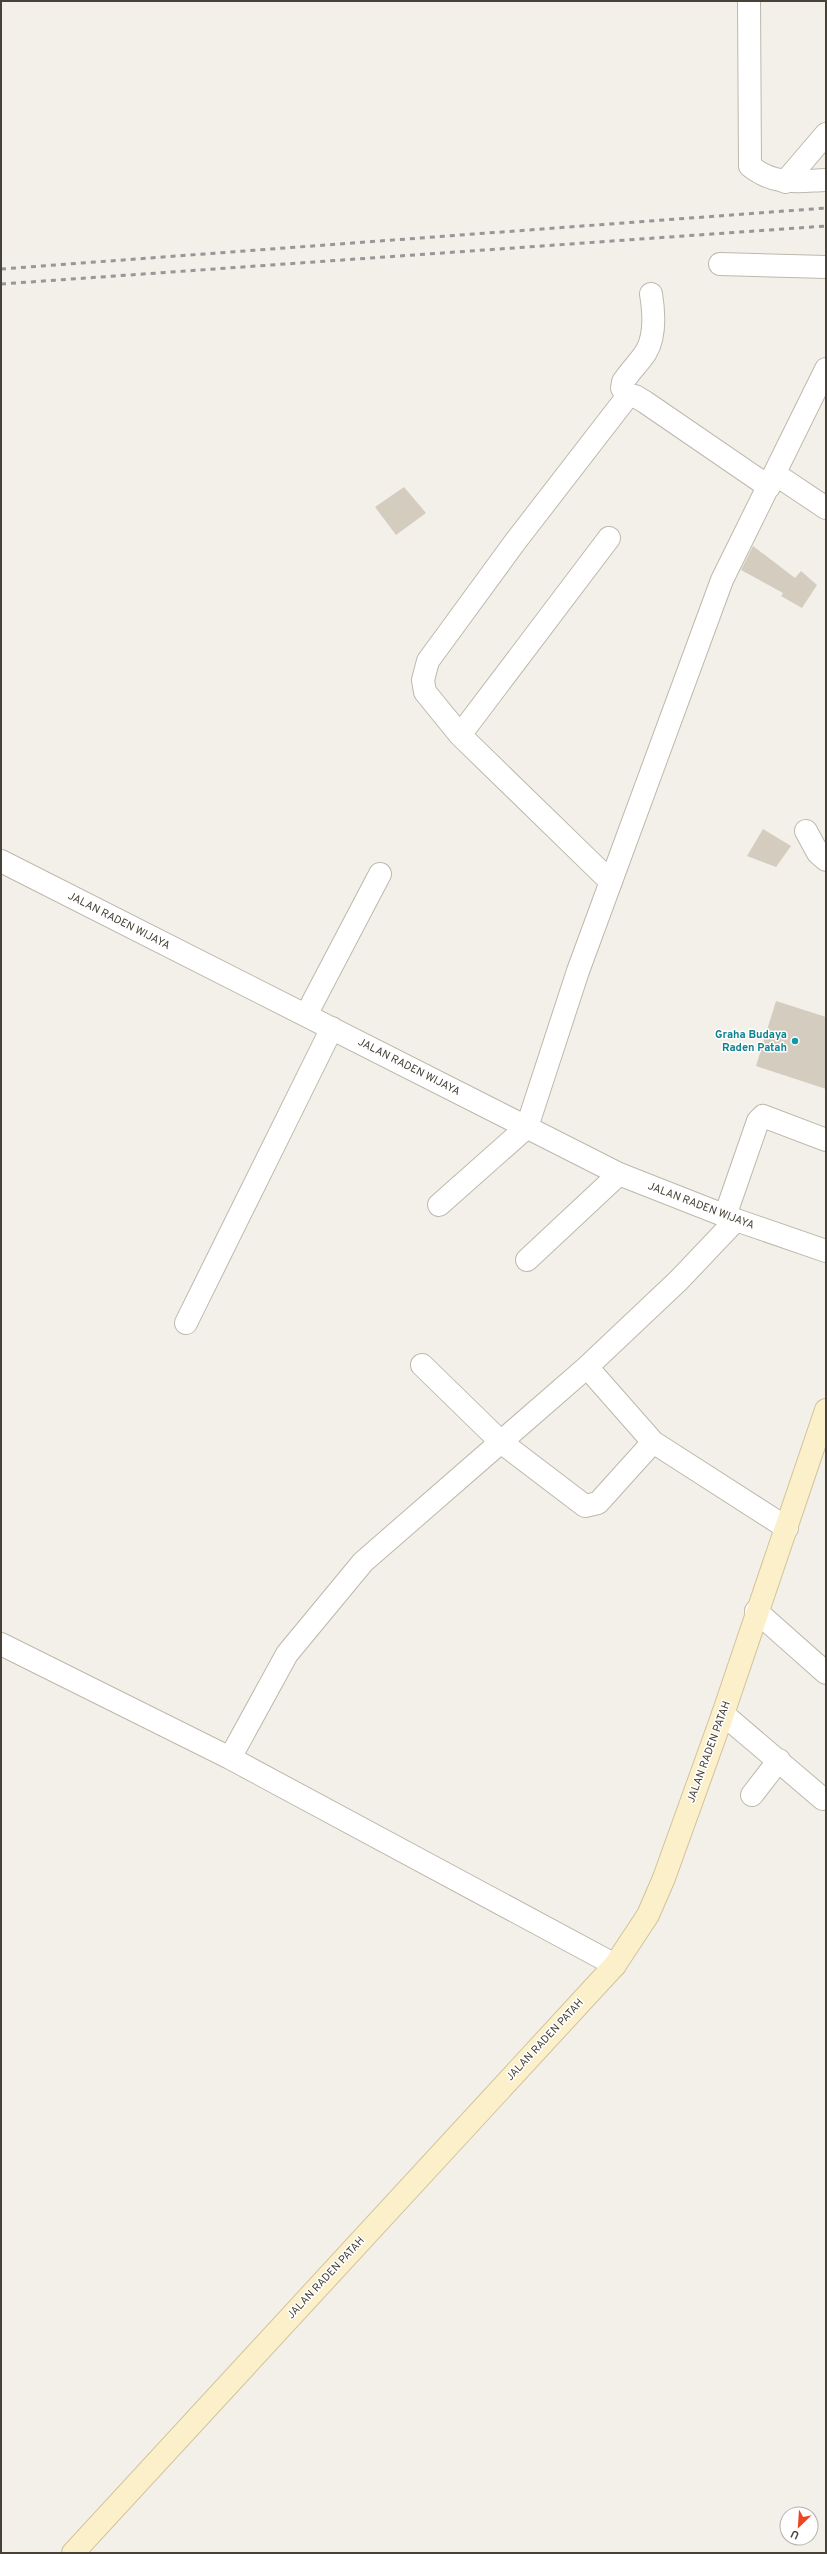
<svg xmlns="http://www.w3.org/2000/svg" width="827" height="2554" viewBox="0 0 827 2554" font-family="Overpass,sans-serif">
	<style>
		.building { fill: #d4ccbf }
		.lines { fill: none; stroke-linecap: round; stroke-linejoin: round }
		.street-casing { stroke: #beb8ac; stroke-width: 24 }
		.secondary-casing { stroke: #d1c39a; stroke-width: 24 }
		.street { stroke: #fff; stroke-width: 22 }
		.secondary { stroke: #fcf0ca; stroke-width: 22 }
		.rail { stroke: #979797; stroke-width: 3; stroke-dasharray: 5 5; stroke-linecap: butt }
		.culture-dot { fill: #0f9aa8; stroke: #fff; stroke-width: 1.5 }
		.labels { text-anchor: middle; dominant-baseline: central; stroke-width: 3; stroke-linejoin: round; paint-order: stroke }
		.street-label { font-size: 11px; fill: #474137; stroke: #fff }
		.culture-label { font-size: 11px; font-weight: bold; fill: #0d838f; stroke: #fff; text-anchor: end }
	</style>
	<rect width="100%" height="100%" fill="#f3f0e9"/>
	<path class="building" d="M404,487L426,513L396,535L375,507Z
		M753,546L795,578L801,571L817,585L802,608L781,596L783,593L741,570Z
		M763,829L791,846L776,867L747,856Z
		M776,1001L826,1017V1089L756,1066Z"/>
	<g class="lines">
		<defs>
			<path id="street" d="M749,1L750,166C775,186 797,181 826,180
				M785,182L826,134
				M720,264L826,267
				M627,397L622,388L623,382C630,371 639,363 646,352C656,335 654,312 651,294
				M775,474L826,508
				M460,735L609,538
				M806,831L818,853L826,860
				M1,861L619,1174L736,1220L826,1251
				M611,882L460,735L425,692L423,680L428,661L515,542L627,397L635,396L645,402L769,487
				M306,1015L380,874
				M439,1205L527,1127L578,971L722,580L826,369
				M725,1216L758,1121L763,1116L826,1140
				M527,1260L619,1174
				M186,1323L332,1028
				M422,1365L501,1442L585,1506L598,1503L653,1442
				M587,1367L653,1442L787,1528
				M756,1611L826,1673
				M1,1644L230,1758L615,1965
				M723,1714L823,1799
				M230,1758L287,1654L363,1562L587,1367L679,1280L736,1220
				M752,1795L779,1760"/>
			<path id="secondary" d="M73,2553L615,1965L648,1915L664,1878L723,1714L826,1410"/>
		</defs>
		<use href="#street" class="street-casing"/>
		<use href="#secondary" class="secondary-casing"/>
		<use href="#street" class="street"/>
		<use href="#secondary" class="secondary"/>
		<path class="rail" d="M1,269L826,208
			M1,284L826,226"/>
	</g>
	<circle class="culture-dot" cx="795" cy="1041" r="4"/>
	<g class="labels">
		<g class="street-label">
			<text transform="translate(119 921) rotate(27)">JALAN RADEN WIJAYA</text>
			<text transform="translate(409 1067) rotate(27)">JALAN RADEN WIJAYA</text>
			<text transform="translate(701 1206) rotate(21)">JALAN RADEN WIJAYA</text>
			<text transform="translate(709 1752) rotate(-70)">JALAN RADEN PATAH</text>
			<text transform="translate(545 2040) rotate(-47)">JALAN RADEN PATAH</text>
			<text transform="translate(326 2278) rotate(-47)">JALAN RADEN PATAH</text>
		</g>
		<g class="culture-label">
			<text x="787" y="1035">Graha Budaya<tspan x="787" dy="13">Raden Patah</tspan></text>
		</g>
	</g>
	<rect width="827" height="2554" fill="none" stroke="#474137" stroke-width="4"/>
	<g transform="translate(799 2526) rotate(205)"><circle r="19" fill="#ffffff" stroke="#b5b3af"/>
	<path d="M0-3L7 15L0 10L-7 15Z" fill="#ee4625"/>
	<text y="-6" font-size="11" font-weight="bold" text-anchor="middle" fill="#474137">U</text>
	</g>
</svg>
